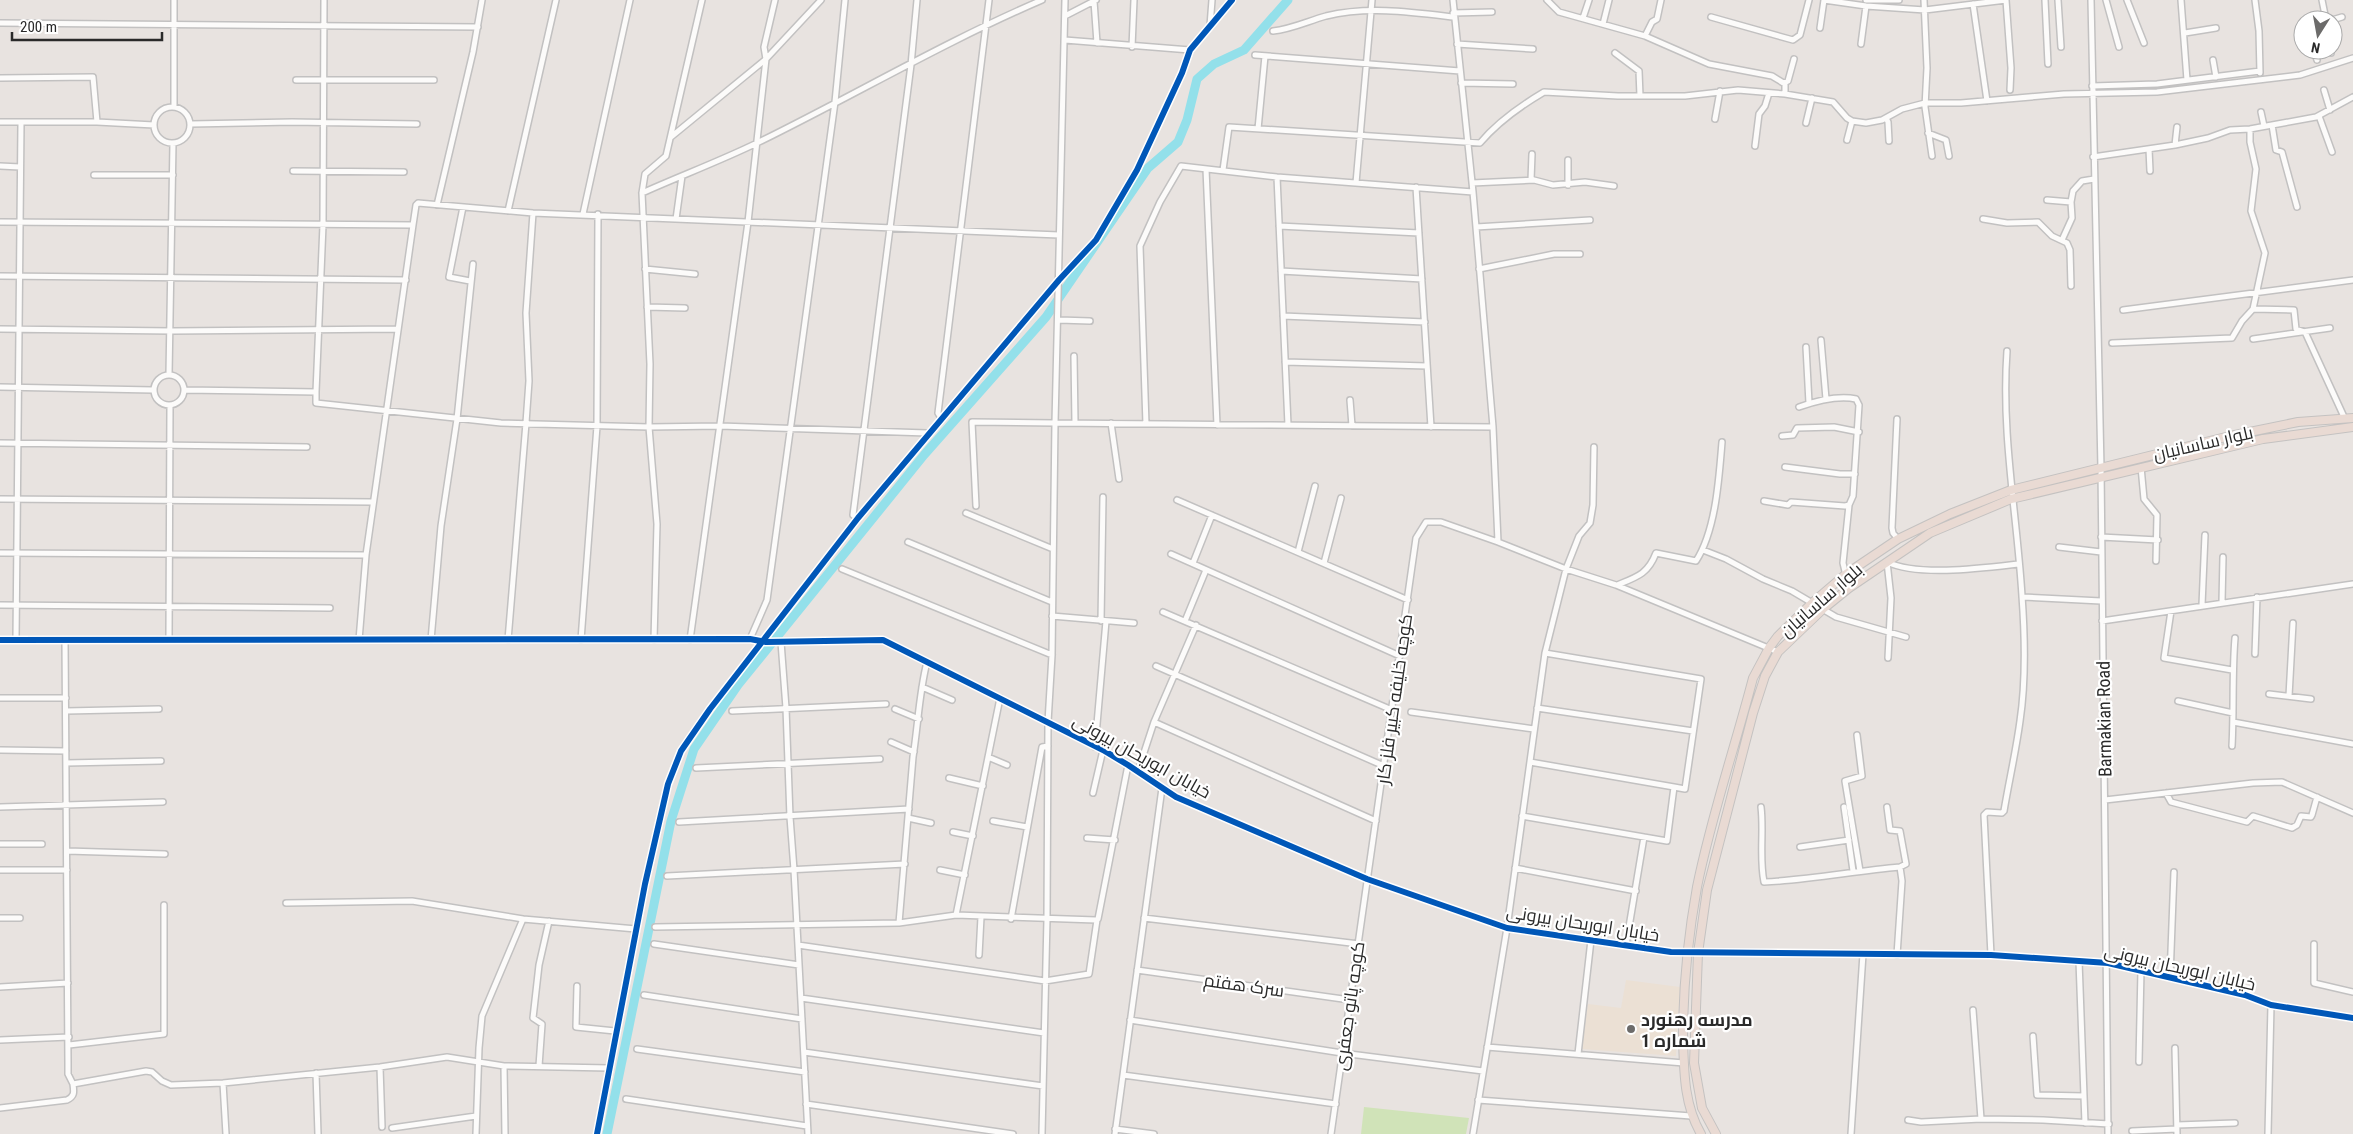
<svg xmlns="http://www.w3.org/2000/svg" width="2353" height="1134" viewBox="0 0 2353 1134" font-family="'Roboto Condensed',Cairo,sans-serif">
	<style>
		.education { fill: #ebe0d4 }
		.park { fill: #d0e3b8 }
		.lines { fill: none; stroke-linecap: round; stroke-linejoin: round }
		.river { stroke: #93e0ea; stroke-width: 9 }
		.minor-casing { stroke: #c2c1c1; stroke-width: 8 }
		.highway-casing { stroke: #c4c2c1; stroke-width: 10 }
		.minor { stroke: #fcfbfa; stroke-width: 5 }
		.highway { stroke: #e9dad3; stroke-width: 8 }
		.cycleway-casing { stroke: #fff; stroke-width: 9 }
		.cycleway { stroke: #0057b8; stroke-width: 6 }
		.poi-dot { fill: #6c6b6a; stroke: #fff; stroke-width: 2 }
		.labels { text-anchor: middle; dominant-baseline: central; stroke-width: 4.5; stroke-linejoin: round; paint-order: stroke }
		.street-label { font-size: 18px; fill: #2a2a2a; stroke: #fff }
		.poi-label { font-size: 18px; font-weight: bold; fill: #2a2a2a; stroke: #fff; text-anchor: start }
	</style>
	<rect width="100%" height="100%" fill="#e8e3e0"/>
	<path class="education" d="M1626,980L1680,987L1676,1056L1581,1049L1588,1004L1621,1008Z"/>
	<path class="park" d="M1364,1107L1469,1118L1466,1134H1361Z"/>
	<g class="lines">
		<path class="river" d="M607,1134L671,821L694,749L738,685L924,455L1046,317L1148,168L1178,142L1187,120L1197,79L1214,64L1244,50L1288,0"/>
		<defs>
			<path id="minor" d="M174,0V107
				M1453,0L1473,192L1493,427L1498,542L1566,569L1616,585L1778,652
				M1547,0L1559,12L1645,36L1709,64L1772,76L1785,84V94
				M1866,0H1899
				M1924,0L1927,68L1925,107L1932,156
				M2006,0L2011,68L2010,90
				M2045,0L2048,64
				M2058,0L2061,47
				M2091,0L2101,468L2108,1134
				M2106,0L2119,47
				M2127,0L2144,43
				M2181,0L2187,80
				M2255,0L2259,31L2260,73
				M2322,0L2326,20
				M1094,1L1097,43
				M1973,4L1987,101
				M1453,13L1492,12
				M1065,16L1096,0
				M1711,17L1793,40L1800,35L1809,0
				M1583,18L1589,0
				M2332,20L2342,17
				M0,23L478,27
				M1603,24L1609,0
				M1210,26L1212,0
				M1820,28L1824,0L1866,6L1925,10L2006,0
				M1273,31C1292,29 1308,21 1326,16C1368,6 1411,12 1453,17
				M2185,33L2216,28
				M1645,36L1652,22L1657,19L1661,0
				M1065,40L1190,50
				M1457,44L1533,49
				M1861,44L1866,6
				M1132,47L1134,0
				M2314,50L2317,60
				M2331,50V53
				M1615,53L1639,71L1640,96
				M1255,55L1460,71
				M2213,60L2216,77
				M0,78L93,77L97,122
				M296,80H434
				M1461,83L1513,84
				M1784,83L1788,81L1794,59
				M2092,86L2157,84L2260,71
				M2324,90L2330,110
				M154 125a18 18 0 1 1 36 0a18 18 0 1 1-36 0Z
				M2261,112L2264,126
				M2319,116L2332,152
				M1886,118L1888,122L1889,141
				M1715,119L1720,91
				M0,122H97L154,125
				M1806,123L1812,98
				M191,124L292,122L417,124
				M2272,125L2276,150L2282,152L2297,207
				M1258,129L1265,56
				M1928,133L1946,140L1949,156
				M671,137L766,59L821,0
				M1847,140L1852,121
				M2175,145L2177,127
				M1755,146L1759,114L1765,106L1769,93
				M2149,149L2150,171
				M2093,157L2175,145L2208,138L2230,130L2250,129L2316,117L2353,97
				M1568,160V185
				M0,166L20,167
				M1206,169L1217,425
				M1223,170L1229,127L1480,143C1496,124 1522,105 1544,92L1618,96H1685L1738,90L1785,94L1833,102L1847,118L1852,121L1866,123L1882,120L1902,109L1925,103H1961L2064,94L2157,92L2300,75L2353,58
				M293,171L404,172
				M94,175H173
				M1277,177L1288,425
				M1531,180L1532,154
				M1356,183L1372,0
				M1472,183L1534,180L1553,185L1585,182L1614,186
				M1416,187L1431,427
				M642,193C680,176 720,161 757,143C853,96 944,42 1042,0
				M2047,200L2071,202
				M437,205L473,52L482,0
				M463,207L449,277L470,281
				M508,211L556,0
				M583,214L630,0
				M676,219L682,176
				M1983,219L2007,223L2038,222L2052,236L2067,243L2070,250L2071,286
				M0,222L413,225L416,205L418,203L533,213L1059,235
				M1279,226L1419,233
				M1476,227L1590,220
				M2062,240L2072,218L2071,202L2073,191L2082,181L2094,179
				M645,269L695,274
				M1479,269L1554,254H1580
				M1281,271L1422,279
				M0,276L406,280
				M647,307L685,308
				M2253,309L2294,310L2296,329L2305,332L2345,419
				M2123,310L2353,280
				M1283,316L1425,322
				M1059,320L1090,321
				M0,329L172,331L398,329
				M2253,339L2330,328
				M1821,340L1826,399
				M2112,343L2232,338L2242,321L2253,309L2265,253L2251,211L2256,169L2250,142V129
				M1806,347L1809,403
				M1074,356L1075,423
				M1285,362L1427,366
				M154 390a15 15 0 1 1 30 0a15 15 0 1 1-30 0Z
				M169,375L173,143
				M0,387L153,390
				M184,390L316,392V403L501,423L649,427L720,426L927,433
				M316,392L323,225L324,0
				M1350,400L1352,426
				M1799,407C1816,401 1837,395 1856,399L1859,405L1853,496L1849,505L1843,563L1849,588
				M941,418L938,413L989,0
				M1897,419L1892,528L1893,533L1898,539
				M1111,423L1119,479
				M1146,424L1140,246L1160,202L1181,166L1277,177L1473,192
				M1782,436L1793,435L1797,428L1834,427L1859,432
				M0,443L307,447
				M1785,467L1840,474H1855
				M2141,467L2144,499L2157,515L2156,561
				M0,499L373,502
				M1177,500L1408,600
				M1764,501L1788,505L1791,502L1845,506L1849,505
				M976,506L972,422L1055,423L1065,0
				M966,513L1053,549
				M858,518L853,515L911,65L917,0
				M2101,537L2158,540
				M908,542L1052,602
				M2059,547L2101,552
				M1703,550L1726,559L1763,579L1792,591L1836,617L1906,637
				M1298,552L1315,486
				M0,553L366,555
				M1171,554L1400,656
				M1887,562C1918,577 1984,568 2019,564
				M1887,562L1891,598L1888,658
				M1193,563L1212,515
				M1324,563L1341,498
				M842,569L1052,655
				M1617,585C1637,577 1648,574 1656,553L1696,561C1716,530 1719,478 1722,442
				M2022,597L2101,601
				M2222,602L2223,557
				M0,605L330,608
				M2202,605L2205,535
				M2171,611L2164,658L2232,670
				M1163,612L1392,710
				M1052,616L1134,623
				M1101,621L1103,497
				M1185,621L1206,570
				M2102,621L2353,584
				M169,639L170,406
				M750,639L767,600L835,102L845,0
				M0,640L750,639L766,642L883,640L1103,750L1128,765L1176,797L1367,879L1507,928L1671,952L1991,955L2108,963L2245,995L2271,1005L2353,1018
				M16,640L21,123
				M65,640L68,1063V1074L73,1084
				M359,640L366,555L413,225
				M431,640L441,526L457,419L473,264
				M508,640L526,423L529,381L526,313L533,213
				M581,640L597,426L598,214
				M654,640L657,524L649,427L650,364L642,193L645,174L666,156L702,0
				M690,640L748,222L766,59L764,47L775,0
				M781,642L786,708L790,817L794,870L808,1134
				M2255,654L2257,597
				M1156,666L1384,766
				M922,687L952,700
				M2269,694L2311,699
				M2289,696L2293,623
				M0,698H66
				M2178,701L2233,713
				M1537,708L1693,731
				M895,709L919,719
				M66,711L159,709
				M732,711L886,704
				M1411,712L1534,729
				M1154,722L1376,821
				M2233,722L2353,744
				M1857,735L1862,776L1845,781L1860,871
				M891,742L914,752
				M2232,746C2234,710 2232,674 2235,638
				M1095,747L1106,621
				M0,750L66,751
				M988,757L1007,765
				M1530,762L1674,787
				M66,763L161,761
				M696,768L880,759
				M1138,771L1154,722L1196,625
				M949,778L983,786
				M1093,793L1103,750
				M2166,793L2171,802L2247,822L2253,816L2292,828L2297,825L2301,816L2311,817L2312,815L2317,797
				M2105,800L2253,783L2282,782L2353,813
				M0,807L163,802
				M1761,807C1764,832 1759,857 1764,882C1810,880 1854,871 1900,867
				M1844,807L1853,871
				M1887,807L1890,830L1900,831L1906,864L1900,867L1902,881L1897,955
				M1522,816L1667,841L1674,787L1685,789L1701,679L1545,653
				M908,818L931,823
				M993,821L1027,827
				M679,822L909,809
				M953,832L973,836
				M1087,838L1115,840
				M0,844H42
				M1800,847L1849,840
				M67,851L165,854
				M1515,868L1636,891
				M0,870H67
				M940,870L965,875
				M667,876L905,864
				M286,903L412,901L523,919
				M956,915L1000,698
				M0,918H20
				M1144,918L1359,944
				M1011,919L1042,747L1048,746
				M899,923L913,757C918,726 919,693 927,662
				M655,927L899,923L956,915L1096,920L1098,919L1128,765
				M654,944L799,965
				M2314,944V983L2353,992
				M798,945L1045,981L1089,974L1097,920
				M1626,945L1644,837
				M979,955L981,917
				M1991,955L1984,815L1987,812L2002,813L2004,811C2009,781 2016,751 2020,721C2026,681 2025,637 2022,596C2017,514 2001,434 2007,351
				M2079,961L2085,1123
				M1137,970L1350,1000
				M2170,977L2174,872
				M577,986L576,1027L615,1031
				M0,987L68,983
				M644,995L802,1019
				M801,998L1044,1033
				M1973,1010L1981,1119L2043,1120L2109,1124
				M1130,1020L1342,1053L1483,1071
				M2033,1036L2037,1095L2084,1096
				M0,1040L69,1037
				M69,1045L164,1034V905
				M1487,1047L1684,1063
				M2175,1048L2177,1134
				M637,1049L805,1072
				M804,1052L1043,1086
				M1578,1054L1591,940
				M2139,1062L2141,970
				M504,1066L505,1134
				M539,1066L542,1024L533,1018L539,965L549,921
				M380,1067L382,1127
				M316,1073L318,1134
				M1123,1075L1336,1104
				M223,1083L226,1134
				M626,1099L807,1126
				M1478,1100L1691,1116
				M806,1104L1013,1134
				M0,1108L67,1100C75,1096 74,1092 73,1084L146,1071L152,1072L162,1081L171,1085L223,1083L380,1067L447,1057L504,1066L609,1068
				M1908,1120L1921,1122L1981,1119
				M2177,1125L2235,1123
				M392,1128L476,1116
				M1115,1129L1154,1134
				M2132,1131L2177,1129
				M476,1134L479,1048L482,1016L523,919L636,929
				M597,1134L645,884L668,784L681,751L710,709L858,518L1059,280L1096,240L1137,170L1182,73L1190,50L1232,0
				M1042,1134L1047,919L1048,722L1052,655L1055,423L1493,427
				M1115,1134L1162,788
				M1331,1134L1416,538L1426,522H1441L1498,542
				M1473,1134L1507,928L1545,653L1566,569L1579,536L1590,523L1593,505L1594,447
				M1851,1134L1863,954
				M2268,1134L2271,1005"/>
			<path id="highway" d="M1701,1134C1684,1105 1684,1072 1683,1038C1683,988 1688,937 1697,887C1711,817 1735,747 1753,678L1769,648L1778,636L1812,603L1846,574L1898,539L1950,514L2011,490L2230,436L2298,422L2353,418
				M1716,1134L1702,1108L1694,1063L1698,953L1707,890L1753,713L1765,676L1778,652L1823,609L1849,588L1930,533L2011,499L2263,439L2353,427"/>
		</defs>
		<use href="#minor" class="minor-casing"/>
		<use href="#highway" class="highway-casing"/>
		<use href="#minor" class="minor"/>
		<use href="#highway" class="highway"/>
		<defs>
			<path id="cycleway" d="M0,640L750,639L766,642L883,640L1103,750L1128,765L1176,797L1367,879L1507,928L1671,952L1991,955L2108,963L2245,995L2271,1005L2353,1018
				M597,1134L645,884L668,784L681,751L710,709L858,518L1059,280L1096,240L1137,170L1182,73L1190,50L1232,0"/>
		</defs>
		<use href="#cycleway" class="cycleway-casing"/>
		<use href="#cycleway" class="cycleway"/>
	</g>
	<circle class="poi-dot" cx="1631" cy="1029" r="5"/>
	<g class="labels">
		<g class="street-label">
			<text transform="translate(2203 443) rotate(-13)">بلوار ساسانیان</text>
			<text transform="translate(1821 600) rotate(-41)">بلوار ساسانیان</text>
			<text transform="translate(1394 699) rotate(-82)">کوچه خلیفه کبیر فلز کار</text>
			<text transform="translate(2104 719) rotate(-91)">Barmakian Road</text>
			<text transform="translate(1142 756) rotate(29)">خیابان ابوریحان بیرونی</text>
			<text transform="translate(1583 923) rotate(9)">خیابان ابوریحان بیرونی</text>
			<text transform="translate(2180 967) rotate(13)">خیابان ابوریحان بیرونی</text>
			<text transform="translate(1244 985) rotate(8)">سرک هفتم</text>
			<text transform="translate(1349 1006) rotate(-82)">کوچه پاتو جعفری</text>
		</g>
		<g class="poi-label">
			<text x="1641" y="1019">مدرسه رهنورد<tspan x="1641" dy="21">شماره 1</tspan></text>
		</g>
	</g>
	<g transform="translate(2318 35) rotate(191)"><circle r="24" fill="#ffffff" stroke="#aaaaaa"/>
	<path d="M0-4L9 19L0 12L-9 19Z" fill="#6c6b6a"/>
	<text y="-8" font-size="14" font-weight="bold" text-anchor="middle" fill="#2a2a2a">N</text>
	</g>
	<path d="M12 32v8h150v-8" fill="none" stroke="#2a2a2a" stroke-width="2.5"/>
	<text x="20" y="32" font-size="15" fill="#2a2a2a" stroke="#ffffff" stroke-width="4" paint-order="stroke">200 m</text>
</svg>
